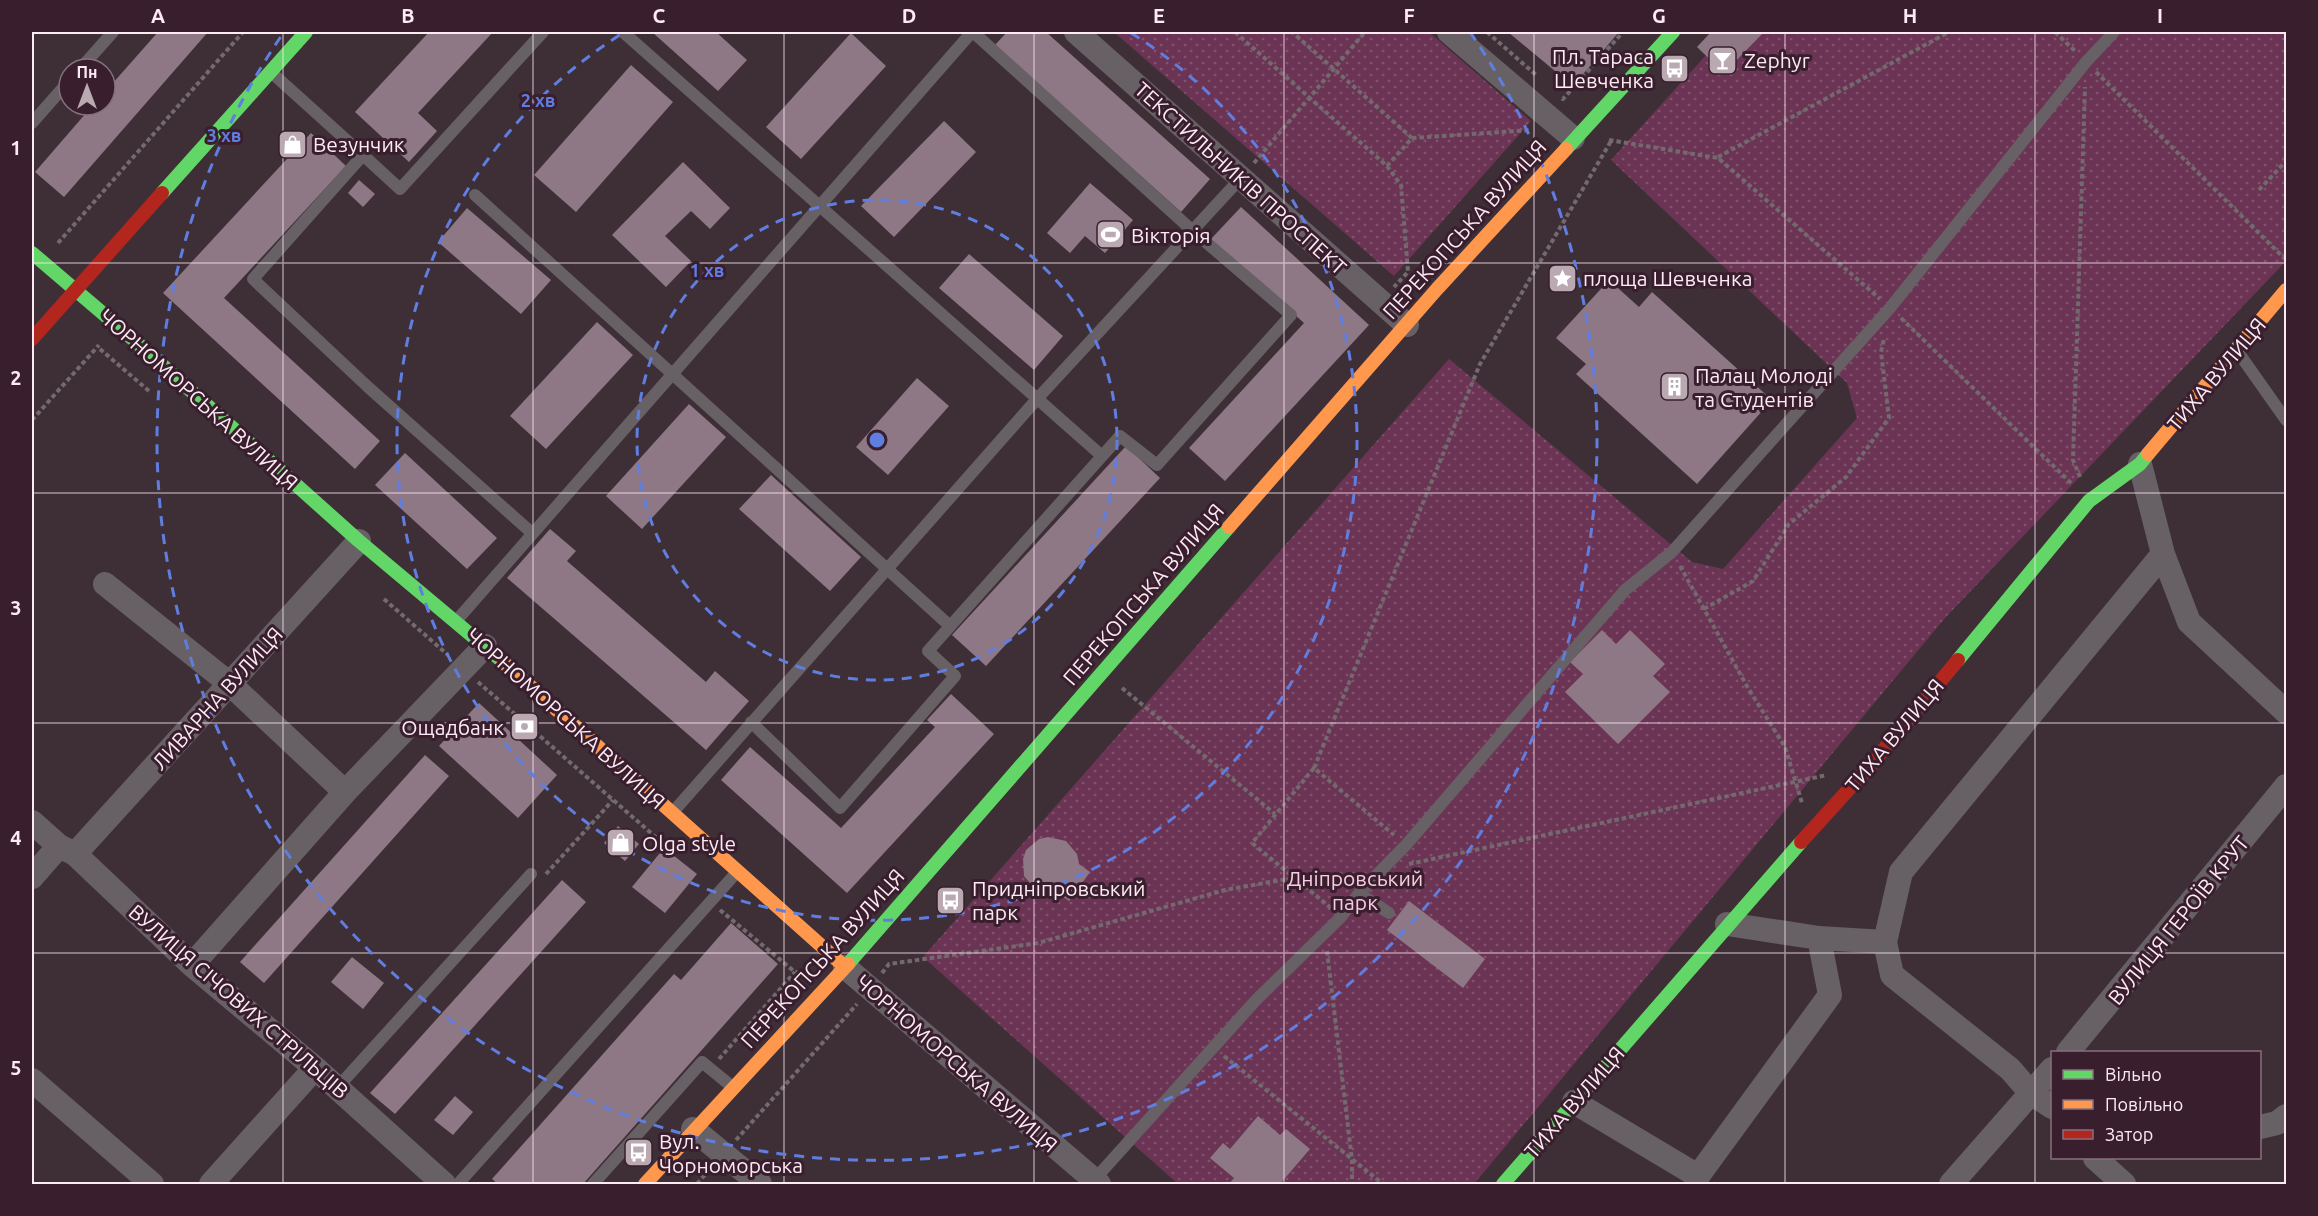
<svg xmlns="http://www.w3.org/2000/svg" width="2318" height="1216" viewBox="0 0 2318 1216" font-family="Ubuntu,sans-serif">
	<style>
		.park { fill: url(#park-dots) }
		.building { fill: #8f7885 }
		.lines { fill: none; stroke-linecap: round; stroke-linejoin: round }
		.path { stroke: #726a6e; stroke-width: 4; stroke-dasharray: 4.5 3; stroke-linecap: butt }
		.lane { stroke: #676064; stroke-width: 12 }
		.street { stroke: #676064; stroke-width: 24 }
		.fast { stroke: #63d668; stroke-width: 14 }
		.slow { stroke: #ff974d; stroke-width: 14 }
		.jam { stroke: #b3261e; stroke-width: 14 }
		.grid { fill: none; stroke: #fdeaf3; stroke-width: 1.5; stroke-opacity: 0.55 }
		.ring { fill: none; stroke: #607de0; stroke-width: 3; stroke-dasharray: 10 8 }
		.labels { text-anchor: middle; dominant-baseline: central; stroke-width: 6; stroke-linejoin: round; paint-order: stroke }
		.poi-label { font-size: 21px; fill: #fdeaf3; stroke: #391f2e; text-anchor: start }
		.street-label { font-size: 21px; fill: #fdeaf3; stroke: #391f2e }
		.park-label { font-size: 21px; fill: #f9cbe2; stroke: #391f2e }
		.centre { fill: #607de0; stroke: #391f2e; stroke-width: 3 }
		.ring-label { font-size: 18px; text-anchor: middle; font-weight: bold; fill: #607de0; stroke: #391f2e; stroke-width: 6; stroke-linejoin: round; paint-order: stroke }
		.neatline { fill: none; stroke: #fdeaf3; stroke-width: 2 }
		.grid-label { font-size: 20px; text-anchor: middle; font-weight: bold; fill: #fdeaf3 }
	</style>
	<defs>
		<pattern id="park-dots" width="8" height="8" patternUnits="userSpaceOnUse" patternTransform="scale(1.5)"><rect width="8" height="8" fill="#6c3454"/><path d="M2 2h.1M6 6h.1" fill="none" stroke="#82526d" stroke-width="1.8" stroke-linecap="round"/></pattern>
	</defs>
	<rect width="100%" height="100%" fill="#3e2f37"/>
	<path class="park" d="M1114,32H1429L1531,121L1394,276Z
		M1727,32H2286V261L1945,618L1474,1184H1178L923,957L1449,359L1692,562L1723,569L1857,418L1847,383L1611,160Z"/>
	<path class="building" d="M158,32H208L64,197L35,172L93,105H105V92Z
		M429,32H493L418,113L437,131L409,162L355,112Z
		M652,32H716L747,60L718,91Z
		M1007,32H1046L1210,179L1181,212L995,45Z
		M1508,32H1619L1573,86Z
		M1711,32H1764L1724,73L1697,47Z
		M851,33L886,66L801,159L766,127Z
		M631,65L673,102L576,212L534,175Z
		M944,121L976,152L894,237L861,206Z
		M311,133L346,166L224,298L380,441L355,469L163,293Z
		M683,162L730,208L710,229L691,211L665,236L691,261L666,287L612,235Z
		M359,180L375,194L363,207L348,193Z
		M1090,183L1133,220L1105,253L1085,236L1070,253L1047,233Z
		M1241,207L1369,325L1225,481L1189,448L1304,323L1211,239Z
		M467,208L551,280L521,314L438,242Z
		M969,254L1063,336L1034,370L939,288Z
		M1609,280L1639,307L1652,292L1772,400L1697,484L1576,374L1586,364L1556,338Z
		M597,322L633,355L546,449L510,416Z
		M917,378L949,406L888,475L856,447Z
		M689,404L726,437L642,529L606,496Z
		M1126,446L1160,478L986,666L952,635Z
		M405,453L497,538L467,569L375,485Z
		M771,475L861,557L830,591L739,509Z
		M550,529L576,551L567,561L706,682L715,671L749,701L706,750L507,578Z
		M1602,630L1616,644L1630,630L1665,664L1653,676L1670,692L1618,744L1565,692L1583,674L1570,662Z
		M951,694L994,734L847,893L721,780L750,747L841,828L935,727L927,720Z
		M479,703L557,775L518,818L439,746Z
		M425,755L449,776L264,983L240,962Z
		M618,826L639,844L625,861L604,843Z
		M1048,837L1066,841L1077,854L1079,864L1090,872L1069,901L1058,893H1044L1036,890L1024,876L1023,859L1026,850L1039,839Z
		M664,848L697,874L665,913L632,887Z
		M562,880L586,902L395,1114L370,1093Z
		M1409,901L1485,959L1463,988L1387,930Z
		M731,923L778,964L583,1184H498L492,1179L674,974L681,980Z
		M352,957L384,983L363,1009L331,982Z
		M455,1096L473,1112L453,1135L434,1120Z
		M1258,1116L1280,1135L1286,1129L1310,1149L1280,1184H1229L1234,1178L1210,1158L1223,1143L1230,1149Z"/>
	<g class="lines">
		<path class="path" d="M1235,32L1387,166L1412,138L1292,32
			M1487,32L1536,75
			M2055,32L2076,52
			M2096,72L2286,260
			M1562,98L1563,99L1623,32
			M1412,138L1531,130
			M1609,140L1718,158L1880,299
			M1718,157L1949,32
			M1254,163L1365,32
			M1387,166L1401,185L1408,272L1394,287
			M2259,190L2286,161
			M58,243L243,32
			M1901,318L2072,484
			M100,349L149,391
			M32,420L99,345
			M2080,477L2073,460L2085,87
			M1680,566L1748,688L1785,747L1802,803
			M384,599L448,655
			M1704,609L1753,581L1789,524L1846,477L1889,418L1881,352L1884,339
			M478,682L667,847
			M1122,688L1275,814
			M1314,768L1480,364L1611,141
			M1409,864L1827,775
			M546,874L613,800
			M1331,908L1252,843L1314,768L1394,835
			M720,910L795,972L807,973
			M1327,951L1352,1160V1184
			M882,973L889,964L1038,943L1225,890L1293,878
			M1224,1056L1383,1184
			M719,1059L795,972
			M736,1140L857,1004
			M697,1184L709,1170"/>
		<path class="lane" d="M623,32L1102,456
			M80,69L113,32
			M272,73L363,155
			M32,123L69,81
			M475,195L950,626
			M2238,352L2286,420
			M532,533L368,387L253,279L363,155L400,189L543,32
			M457,620L972,32
			M751,722L840,808L955,676L928,651L1120,436L1157,465L1291,315L1194,232L973,32
			M673,812L1037,399L1240,179
			M1359,893L1389,913
			M337,1088L531,874
			M1094,1180L1257,999L1341,917L1359,893L1406,845L1625,590L1672,552L1890,308L2086,62L2114,32
			M458,1184L737,872
			M593,1184L702,1062L730,1085"/>
		<path class="street" d="M1076,32L1407,325
			M1449,32L1573,138
			M2140,464L2163,554L2189,622L2286,712
			M105,584L230,684L345,792
			M32,822L59,846L75,854L192,965L315,1068L444,1184
			M75,854L359,541
			M32,877L59,846
			M1727,924L1819,938L1885,942L1892,975L2010,1069L2031,1093L2052,1107
			M1885,942L1901,872L2163,554
			M192,965L345,792L485,646
			M845,967L1099,1184
			M2068,1052L2286,786
			M32,1080L152,1184
			M1574,1102L1698,1176
			M2260,1127L2277,1123L2286,1116
			M693,1129L760,1184
			M2095,1158L2124,1184
			M211,1184L315,1068
			M1696,1184L1698,1176L1830,995L1819,938
			M1951,1184L2052,1069"/>
		<path class="fast" d="M1566,149L1673,32
			M162,193L306,32
			M32,253L134,340L359,541L502,661
			M1958,660L2089,501L2140,464L2148,454
			M848,964L1229,527
			M1503,1184L1801,842"/>
		<path class="slow" d="M2148,454L2286,290
			M1229,527L1437,289L1566,149
			M502,661L845,967
			M645,1184L848,964"/>
		<path class="jam" d="M32,339L162,193
			M1801,842L1870,766L1958,660"/>
	</g>
	<path class="grid" d="M283,32V1184M533,32V1184M784,32V1184M1034,32V1184M1284,32V1184M1534,32V1184M1785,32V1184M2035,32V1184M32,263H2286M32,493H2286M32,723H2286M32,953H2286"/>
	<g class="ring">
		<circle cx="877" cy="440" r="240"/>
		<path d="M1131 33A480 480 0 1 1 623 33"/>
		<path d="M1470 32A720 720 0 1 1 284 32"/>
	</g>
	<defs>
		<symbol id="bar-square" viewBox="-11 -11 22 22"><rect x="-9" y="-9" width="18" height="18" rx="4" fill="#baa9b1" stroke="#391f2e"/><path d="M-6-5H6L.8 .8V4.5H3.5V6h-7V4.5H-.8V.8Z" fill="#fff"/></symbol>
		<symbol id="bus-square" viewBox="-11 -11 22 22"><rect x="-9" y="-9" width="18" height="18" rx="4" fill="#baa9b1" stroke="#391f2e"/><path d="M-5-6H5V4H4V6H2V4H-2V6H-4V4H-5ZM-3.5-4V0h7V-4ZM-3.5 1.2v1.5H-2V1.2ZM2 1.2v1.5H3.5V1.2Z" fill="#fff"/></symbol>
		<symbol id="shop-square" viewBox="-11 -11 22 22"><rect x="-9" y="-9" width="18" height="18" rx="4" fill="#baa9b1" stroke="#391f2e"/><path d="M-5-2.5h2.3a2.7 3.5 0 0 1 5.4 0H5L5.5 6h-11ZM-1.5-2.5h3a1.5 2.3 0 0 0-3 0Z" fill="#fff"/></symbol>
		<symbol id="stadium-square" viewBox="-11 -11 22 22"><rect x="-9" y="-9" width="18" height="18" rx="4" fill="#baa9b1" stroke="#391f2e"/><path d="M0-5a6.5 5 0 1 0 0 10a6.5 5 0 1 0 0-10ZM-3.5-1.8h7v3.6h-7Z" fill="#fff"/></symbol>
		<symbol id="sight-square" viewBox="-11 -11 22 22"><rect x="-9" y="-9" width="18" height="18" rx="4" fill="#baa9b1" stroke="#391f2e"/><path d="M0-6L1.8-2.2L6-1.7L2.9 1.2L3.7 5.4L0 3.3L-3.7 5.4L-2.9 1.2L-6-1.7L-1.8-2.2Z" fill="#fff"/></symbol>
		<symbol id="building-square" viewBox="-11 -11 22 22"><rect x="-9" y="-9" width="18" height="18" rx="4" fill="#baa9b1" stroke="#391f2e"/><path d="M-4-6H4V6H1V3H-1V6H-4ZM-2.5-4.3h1.7v1.8h-1.7ZM.8-4.3h1.7v1.8H.8ZM-2.5-1h1.7V.8h-1.7ZM.8-1h1.7V.8H.8Z" fill="#fff"/></symbol>
		<symbol id="bank-square" viewBox="-11 -11 22 22"><rect x="-9" y="-9" width="18" height="18" rx="4" fill="#baa9b1" stroke="#391f2e"/><path d="M-6-4H6V4H-6ZM0-2.3a2.3 2.3 0 1 0 0 4.6a2.3 2.3 0 1 0 0-4.6Z" fill="#fff"/></symbol>
	</defs>
	<g fill-rule="evenodd">
		<use href="#bar-square" x="1706" y="44" width="33" height="33"/>
		<use href="#bus-square" x="1658" y="52" width="33" height="33"/>
		<use href="#shop-square" x="276" y="128" width="33" height="33"/>
		<use href="#stadium-square" x="1094" y="218" width="33" height="33"/>
		<use href="#sight-square" x="1546" y="262" width="33" height="33"/>
		<use href="#building-square" x="1658" y="370" width="33" height="33"/>
		<use href="#bank-square" x="508" y="710" width="33" height="33"/>
		<use href="#shop-square" x="604" y="826" width="33" height="33"/>
		<use href="#bus-square" x="934" y="884" width="33" height="33"/>
		<use href="#bus-square" x="622" y="1136" width="33" height="33"/>
	</g>
	<g class="labels">
		<g class="poi-label">
			<text x="1654" y="56" text-anchor="end">Пл. Тараса<tspan x="1654" dy="24">Шевченка</tspan></text>
			<text x="1744" y="60">Zephyr</text>
			<text x="313" y="144">Везунчик</text>
			<text x="1131" y="235">Вікторія</text>
			<text x="1583" y="278">площа Шевченка</text>
			<text x="1695" y="375">Палац Молоді<tspan x="1695" dy="24">та Студентів</tspan></text>
			<text x="504" y="727" text-anchor="end">Ощадбанк</text>
			<text x="642" y="843">Olga style</text>
			<text x="972" y="888">Придніпровський<tspan x="972" dy="24">парк</tspan></text>
			<text x="659" y="1141">Вул.<tspan x="659" dy="24">Чорноморська</tspan></text>
		</g>
		<g class="street-label">
			<text transform="translate(1241 178) rotate(42)">ТЕКСТИЛЬНИКІВ ПРОСПЕКТ</text>
			<text transform="translate(1464 229) rotate(-48)">ПЕРЕКОПСЬКА ВУЛИЦЯ</text>
			<text transform="translate(2216 374) rotate(-50)">ТИХА ВУЛИЦЯ</text>
			<text transform="translate(199 399) rotate(42)">ЧОРНОМОРСЬКА ВУЛИЦЯ</text>
			<text transform="translate(1143 594) rotate(-49)">ПЕРЕКОПСЬКА ВУЛИЦЯ</text>
			<text transform="translate(217 698) rotate(-48)">ЛИВАРНА ВУЛИЦЯ</text>
			<text transform="translate(566 718) rotate(42)">ЧОРНОМОРСЬКА ВУЛИЦЯ</text>
			<text transform="translate(1894 735) rotate(-50)">ТИХА ВУЛИЦЯ</text>
			<text transform="translate(2178 920) rotate(-51)">ВУЛИЦЯ ГЕРОЇВ КРУТ</text>
			<text transform="translate(822 958) rotate(-48)">ПЕРЕКОПСЬКА ВУЛИЦЯ</text>
			<text transform="translate(239 1001) rotate(41)">ВУЛИЦЯ СІЧОВИХ СТРІЛЬЦІВ</text>
			<text transform="translate(957 1063) rotate(41)">ЧОРНОМОРСЬКА ВУЛИЦЯ</text>
			<text transform="translate(1574 1102) rotate(-49)">ТИХА ВУЛИЦЯ</text>
		</g>
		<g class="park-label">
			<text x="1355" y="878">Дніпровський<tspan x="1355" dy="24">парк</tspan></text>
		</g>
	</g>
	<circle cx="877" cy="440" r="9" class="centre"/>
	<g class="ring-label">
		<text x="538" y="107">2 хв</text>
		<text x="224" y="142">3 хв</text>
		<text x="707" y="277">1 хв</text>
	</g>
	<rect width="2318" height="1216" fill="none" stroke="#391f2e" stroke-width="66"/>
	<rect x="2051" y="1051" width="210" height="108" fill="#391f2e" stroke="#87707d" stroke-width="1.5"/>
	<rect x="2063" y="1070" width="30" height="9" fill="#63d668" stroke="#87707d" stroke-width="1.5"/>
	<text x="2105" y="1081" font-size="18" fill="#fdeaf3">Вільно</text>
	<rect x="2063" y="1100" width="30" height="9" fill="#ff974d" stroke="#87707d" stroke-width="1.5"/>
	<text x="2105" y="1111" font-size="18" fill="#fdeaf3">Повільно</text>
	<rect x="2063" y="1130" width="30" height="9" fill="#b3261e" stroke="#87707d" stroke-width="1.5"/>
	<text x="2105" y="1141" font-size="18" fill="#fdeaf3">Затор</text>
	<g transform="translate(87 87)"><circle r="28" fill="#391f2e" stroke="#87707d" stroke-width="1.5"/>
	<path d="M0-4.5L10 22L0 15L-10 22Z" fill="#baa9b1"/>
	<text y="-9" font-size="16" font-weight="bold" text-anchor="middle" fill="#fdeaf3">Пн</text>
	</g>
	<rect x="33" y="33" width="2252" height="1150" class="neatline"/>
	<g class="grid-label">
		<text x="158" y="23">A</text>
		<text x="408" y="23">B</text>
		<text x="659" y="23">C</text>
		<text x="909" y="23">D</text>
		<text x="1159" y="23">E</text>
		<text x="1409" y="23">F</text>
		<text x="1659" y="23">G</text>
		<text x="1910" y="23">H</text>
		<text x="2160" y="23">I</text>
		<text x="16" y="155">1</text>
		<text x="16" y="385">2</text>
		<text x="16" y="615">3</text>
		<text x="16" y="845">4</text>
		<text x="16" y="1075">5</text>
	</g>
</svg>
